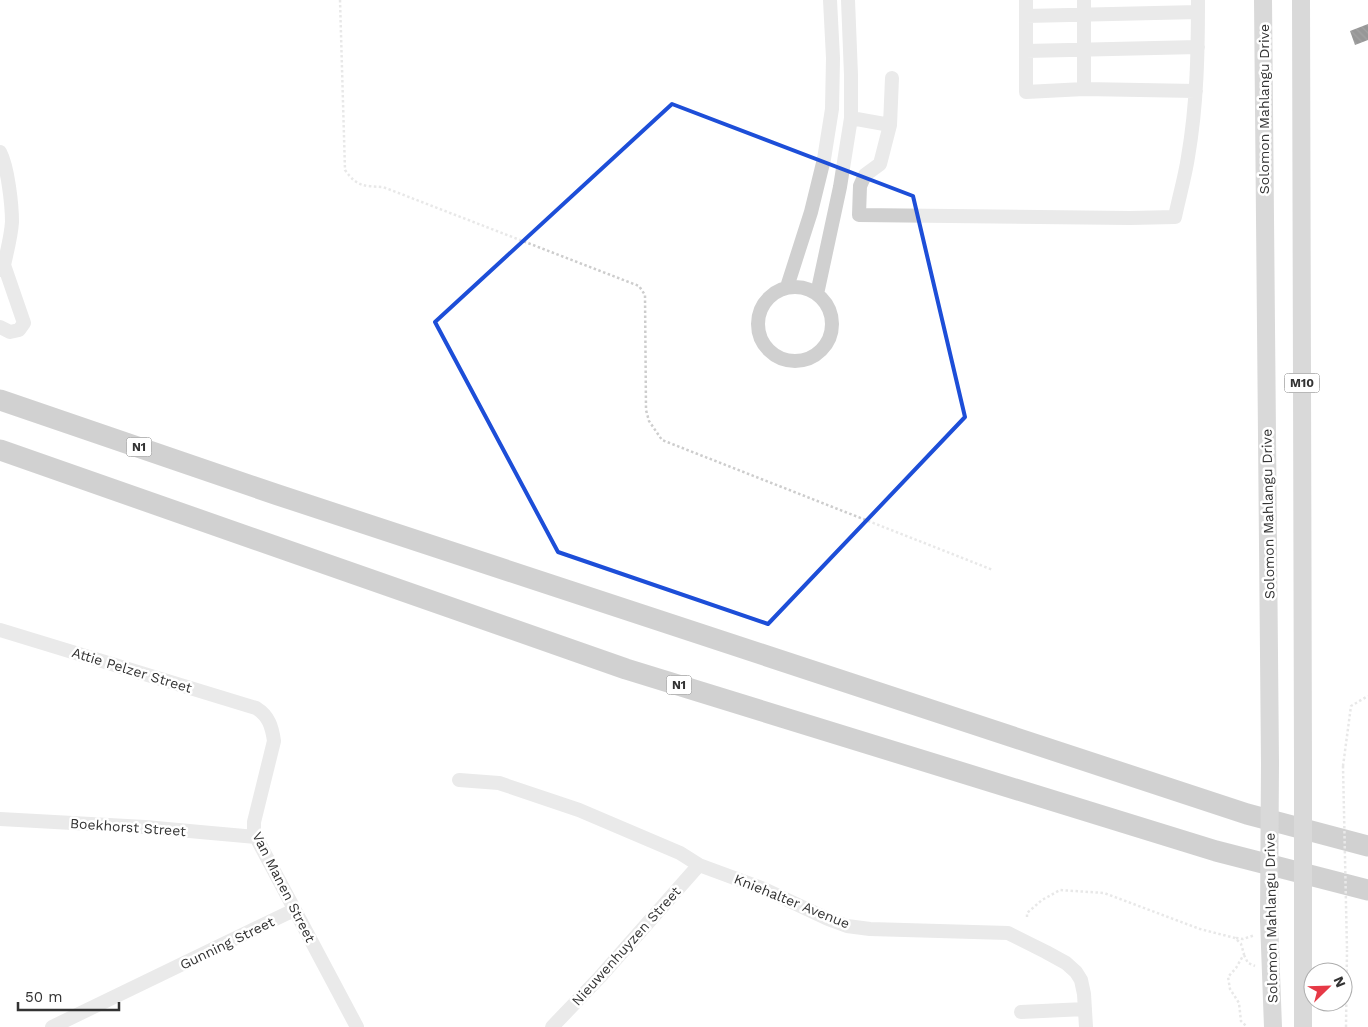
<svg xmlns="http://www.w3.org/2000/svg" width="1368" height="1027" viewBox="0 0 1368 1027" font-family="'Work Sans',sans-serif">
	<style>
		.building { fill: url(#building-back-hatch) }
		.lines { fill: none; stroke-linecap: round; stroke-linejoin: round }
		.path { stroke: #cdcdcd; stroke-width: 2.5; stroke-dasharray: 2.5 2.5; stroke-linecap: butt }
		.minor { stroke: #d0d0d0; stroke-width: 14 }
		.major { stroke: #ababab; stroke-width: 18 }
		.highway { stroke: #9a9a9a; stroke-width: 21 }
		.path-bridge { stroke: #cdcdcd; stroke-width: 2.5; stroke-dasharray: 2.5 2.5; stroke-linecap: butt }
		.major-bridge { stroke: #ababab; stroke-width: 18 }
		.marked { fill: none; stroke: #1d4ed8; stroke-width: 4; stroke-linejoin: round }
		.labels { text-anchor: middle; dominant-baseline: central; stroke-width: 5; stroke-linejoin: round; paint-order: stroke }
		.shield { fill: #fff; stroke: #707070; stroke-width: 1 }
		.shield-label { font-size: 12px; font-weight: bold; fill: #333 }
		.street-label { font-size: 14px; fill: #333; stroke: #fff }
	</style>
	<defs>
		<pattern id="building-back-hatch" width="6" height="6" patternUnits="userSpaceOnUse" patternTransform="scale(1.25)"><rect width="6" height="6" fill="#1a1a1a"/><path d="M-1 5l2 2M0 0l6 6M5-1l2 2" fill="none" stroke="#333"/></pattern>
	</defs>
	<rect width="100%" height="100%" fill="#fff"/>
	<path class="building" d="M1368,24V40L1355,45L1350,31Z"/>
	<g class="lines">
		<path class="path" d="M340,0L345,170C357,187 364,186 383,187L639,286L645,295L646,410L649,421L662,440L993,570
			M1343,766L1351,706L1368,696
			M1027,917V913L1042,900L1060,890L1104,893L1200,929L1235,938L1241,944L1244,954L1236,968L1228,977L1230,989L1239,1003L1241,1021L1247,1027
			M1236,938L1243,939L1255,935
			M1244,955L1248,963L1255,966
			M1346,1027L1347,950"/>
		<path class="minor" d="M1026,0V92L1084,89L1196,91
			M1084,0V89
			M1026,16L1198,12
			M1026,51L1198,47
			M851,118L890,125L892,78
			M890,125L880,164L865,175L860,186L859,215L1130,218L1175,217C1179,197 1185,177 1188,157C1197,105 1198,52 1198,0
			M0,152C8,167 12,206 12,222C11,237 7,251 4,265L0,270
			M787,287L811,212L824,159L832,109L833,58L830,0
			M758 324a37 37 0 1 1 74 0a37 37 0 1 1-74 0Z
			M817,294L840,187L851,118V75L848,0
			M0,327L10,332L19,330L24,323L4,265
			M0,630L256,708C269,716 272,727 274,741L254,822V830L256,837L357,1027
			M459,780L499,783L579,810L680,853L699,865L764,889L828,919L847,926L870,929L1008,933L1046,952L1066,963L1076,972L1081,980L1084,994L1086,1027
			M0,819L145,827L256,837
			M1021,1012L1085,1009
			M52,1027L294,910
			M552,1027L600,977L699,865"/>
		<path class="major" d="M1263,0L1270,763
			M1301,0L1303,765
			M1269,920L1273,1027
			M1303,1027V924"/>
		<path class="highway" d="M0,400L278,495L1247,814L1368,846
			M0,450L626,669L1216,851L1368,890"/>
		<path class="path-bridge" d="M1343,766L1347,950"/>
		<path class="major-bridge" d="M1303,765V924
			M1269,920L1270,763"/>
	</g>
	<path d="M0 0H1368V1027H0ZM672,104L913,196L965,417L768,624L558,552L435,322Z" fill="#fff" fill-opacity=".55" fill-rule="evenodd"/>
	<path class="marked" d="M672,104L913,196L965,417L768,624L558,552L435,322Z"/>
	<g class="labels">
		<g class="shield">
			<rect x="1284.5" y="373.5" width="35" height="19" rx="4"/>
			<rect x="126.5" y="437.5" width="25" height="19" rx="4"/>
			<rect x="666.5" y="675.5" width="25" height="19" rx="4"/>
		</g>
		<g class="shield-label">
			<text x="1302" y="383">M10</text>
			<text x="139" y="447">N1</text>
			<text x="679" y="685">N1</text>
		</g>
		<g class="street-label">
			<text transform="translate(1264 109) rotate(-90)">Solomon Mahlangu Drive</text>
			<text transform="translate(1268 514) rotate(-91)">Solomon Mahlangu Drive</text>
			<text transform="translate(132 670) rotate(17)">Attie Pelzer Street</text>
			<text transform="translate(128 827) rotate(4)">Boekhorst Street</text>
			<text transform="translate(284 887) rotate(63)">Van Manen Street</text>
			<text transform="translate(792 901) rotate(22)">Kniehalter Avenue</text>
			<text transform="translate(1271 918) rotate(-91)">Solomon Mahlangu Drive</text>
			<text transform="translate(227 943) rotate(-26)">Gunning Street</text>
			<text transform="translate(626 946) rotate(-48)">Nieuwenhuyzen Street</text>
		</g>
	</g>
	<g transform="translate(1328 987) rotate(67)"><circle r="24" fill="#ffffff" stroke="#adadad"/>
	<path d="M0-4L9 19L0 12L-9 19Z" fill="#e63946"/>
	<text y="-8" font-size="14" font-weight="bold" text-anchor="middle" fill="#333333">N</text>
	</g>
	<path d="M18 1002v8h101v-8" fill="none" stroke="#333333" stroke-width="2.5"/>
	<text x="25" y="1002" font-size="15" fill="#333333" stroke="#ffffff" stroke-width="4" paint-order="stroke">50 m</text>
</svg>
